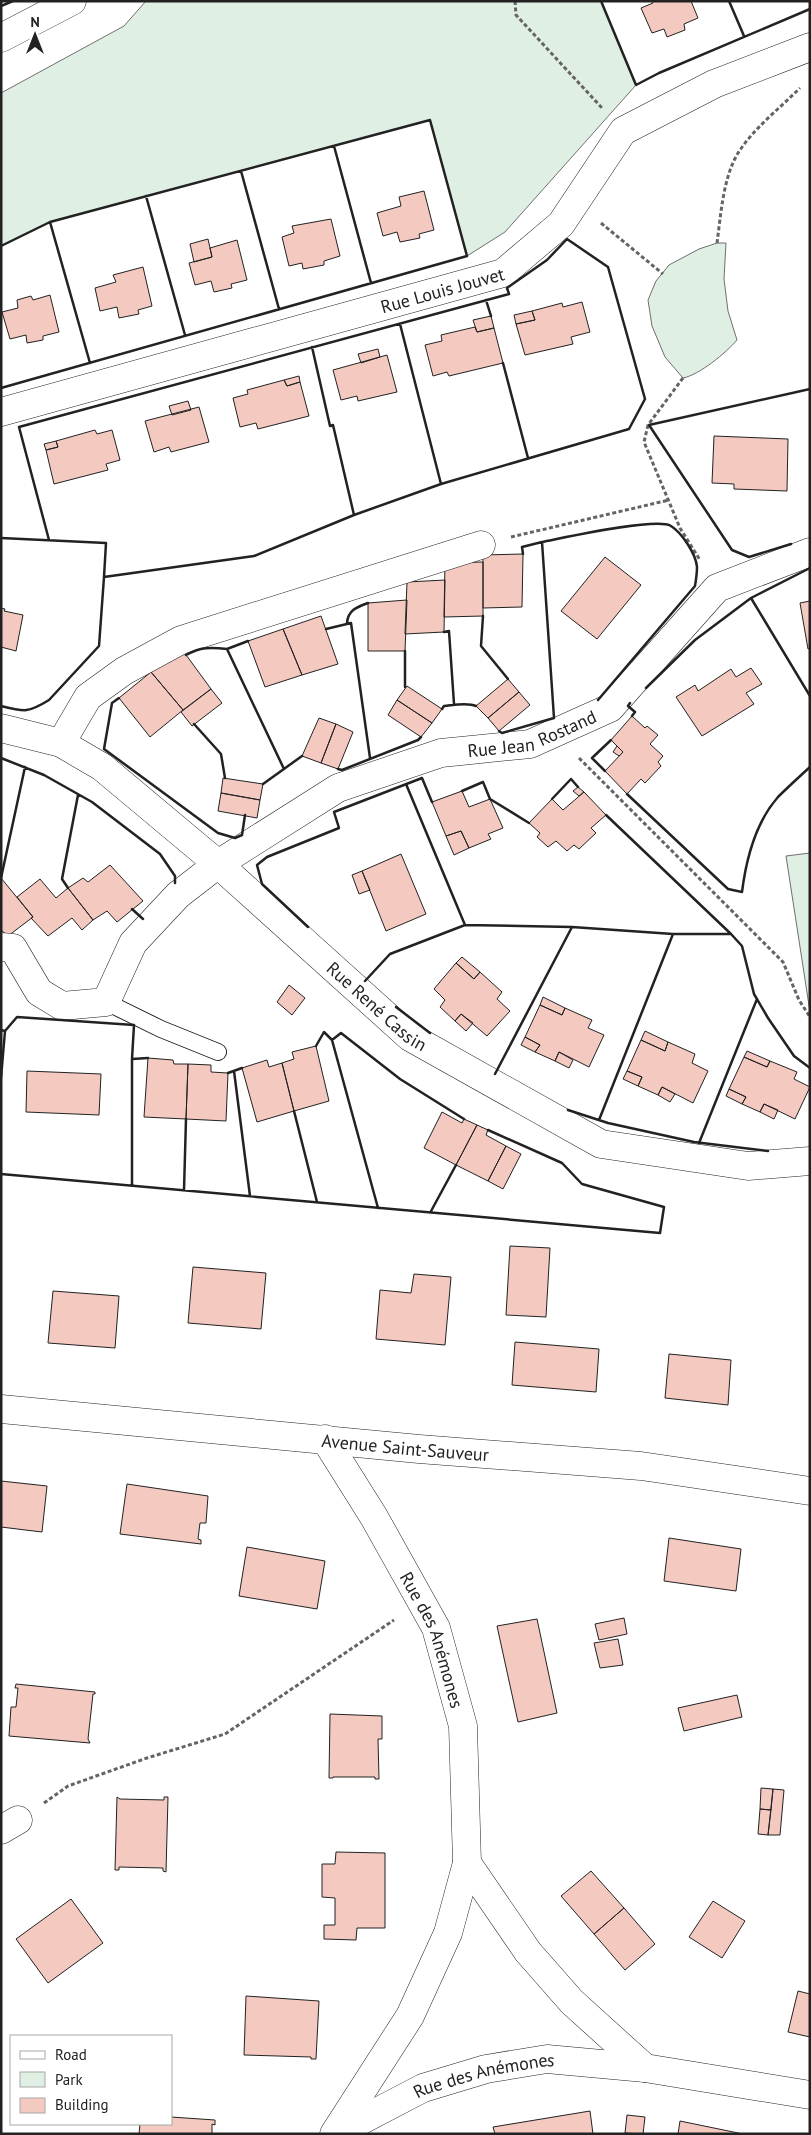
<svg xmlns="http://www.w3.org/2000/svg" width="811" height="2135" viewBox="0 0 811 2135" font-family="'PT Sans',sans-serif">
	<style>
		.green { fill: #e0efe3; stroke: #6f6f6f }
		.building { fill: #f3c9c0; stroke: #222 }
		.lines { fill: none; stroke-linecap: round; stroke-linejoin: round }
		.service-casing { stroke: #222; stroke-width: 18 }
		.minor-casing { stroke: #222; stroke-width: 29 }
		.tertiary-casing { stroke: #222; stroke-width: 29 }
		.secondary-casing { stroke: #222; stroke-width: 29 }
		.path { stroke: #646464; stroke-width: 3; stroke-dasharray: 4 2.5; stroke-linecap: butt }
		.service { stroke: #fff; stroke-width: 16 }
		.minor { stroke: #fff; stroke-width: 28 }
		.tertiary { stroke: #fff; stroke-width: 28 }
		.secondary { stroke: #fff; stroke-width: 28 }
		.wall { stroke: #222; stroke-width: 2.5 }
		.labels { text-anchor: middle; dominant-baseline: central; stroke-width: 4; stroke-linejoin: round; paint-order: stroke }
		.street-label { font-size: 18px; fill: #222; stroke: #fff }
	</style>
	<rect width="100%" height="100%" fill="#fff"/>
	<path class="green" d="M146,1H601L636,85L505,232L467,256L430,120L50,222L1,246V93L124,26Z
		M717,243H726L724,279L728,311L737,340C726,353 699,375 683,378L665,357L652,326L648,300L656,281L669,265L699,249Z
		M810,853V1012L786,856Z"/>
	<path class="building" d="M652,1H691L698,18L684,24L685,30L667,37L664,29L652,33L641,8L653,3Z
		M424,191L434,230L419,234L420,238L400,242L397,232L383,236L377,213L401,206L399,197Z
		M331,219L340,256L324,261V265L303,269L302,263L289,266L282,237L294,233L292,226Z
		M208,239L212,257L194,262L190,244Z
		M237,240L247,280L231,284L232,288L214,292L211,281L195,285L189,263L212,257L210,248Z
		M143,267L152,306L138,310L139,314L119,318L117,307L100,311L95,288L116,282L113,275Z
		M50,295L59,332L43,336V340L27,343L26,335L10,339L2,312L18,308L17,300L31,296L33,300Z
		M582,302L590,332L571,337L573,344L525,355L516,324L535,320L532,311L562,303L563,307Z
		M532,311L535,320L516,324L514,315Z
		M491,316L494,328L477,332L473,320Z
		M475,327L477,332L494,328L503,363L449,376L447,372L433,376L425,345L442,341L441,335Z
		M378,349L380,357L361,363L358,354Z
		M387,355L397,392L358,401L357,396L341,400L333,370Z
		M299,376L300,382L287,386L284,380Z
		M284,380L287,386L300,382L309,416L258,429L256,423L240,427L233,398L248,394L247,390Z
		M188,401L191,410L172,415L169,406Z
		M199,407L209,442L171,452L169,447L154,452L145,421Z
		M95,430L97,434L112,430L120,460L106,464L108,470L54,484L46,450L58,447L56,441Z
		M714,436L788,439L787,491L734,489V484L712,483Z
		M56,441L58,447L46,450L44,444Z
		M523,554L522,607L483,608V555Z
		M605,557L641,585L597,639L561,611Z
		M483,562V616L444,617L445,563Z
		M445,580L444,632L405,634L407,582Z
		M407,600L405,651H368V603Z
		M810,601V648L808,649L800,603Z
		M1,608L5,609L4,611L23,615L16,651L1,647Z
		M321,616L338,664L302,675L283,629Z
		M283,629L302,675L265,687L248,641Z
		M181,648L211,689L183,710L151,672Z
		M751,668L762,684L746,693L754,704L702,736L676,697L695,685L698,691L731,669L736,677Z
		M151,672L183,710L150,737L119,698Z
		M508,679L519,692L488,718L476,706Z
		M407,686L442,709L432,723L397,700Z
		M211,689L222,703L192,726L181,712Z
		M519,692L530,705L499,731L488,718Z
		M397,700L432,723L421,737L388,715Z
		M632,716L645,728L647,726L658,735L650,744L663,756L658,762L661,766L645,783L641,779L627,794L605,771L623,752L611,740Z
		M319,718L336,724L321,763L302,756Z
		M336,724L353,732L338,769L321,763Z
		M617,746L623,752L619,756L613,752Z
		M223,778L263,784L260,800L221,793Z
		M578,787L584,792L579,796L573,791Z
		M462,791L469,807L490,799L503,828L488,834L491,839L469,848L461,831L446,836L432,802Z
		M584,792L606,815L591,828L596,833L579,849L574,845L567,851L556,841L548,847L537,837L540,833L529,823L552,799L563,810Z
		M221,793L260,800L257,818L218,811Z
		M461,831L469,848L454,855L446,836Z
		M401,854L426,914L386,931L362,871Z
		M110,865L143,901L117,922L107,911L93,920L68,888L83,878L88,882Z
		M362,871L370,890L359,894L352,875Z
		M1,878L33,917L8,936L1,930Z
		M40,879L56,898L68,888L93,920L82,930L72,918L48,936L31,918L33,917L17,897Z
		M462,957L480,972L474,979L456,963Z
		M456,963L474,979L480,972L502,992L497,999L510,1011L487,1036L461,1014L455,1021L440,1007L445,1000L434,989Z
		M289,985L305,998L292,1015L277,1002Z
		M543,997L565,1008L562,1015L540,1005Z
		M540,1005L562,1015L565,1008L592,1020L588,1028L604,1035L589,1067L559,1052L555,1061L535,1052L540,1045L525,1037Z
		M461,1014L473,1023L466,1031L455,1021Z
		M645,1031L668,1042L665,1051L641,1040Z
		M525,1037L540,1045L535,1052L521,1045Z
		M641,1040L665,1051L668,1042L695,1054L692,1063L708,1071L693,1103L662,1087L658,1095L638,1086L642,1077L627,1071Z
		M316,1046L329,1101L294,1111L282,1063L294,1059L292,1052Z
		M747,1051L770,1061L767,1067L744,1057Z
		M559,1052L573,1060L569,1068L555,1061Z
		M744,1057L767,1067L770,1061L797,1072L794,1079L810,1087L795,1119L764,1104L760,1112L742,1104L746,1097L729,1089Z
		M148,1058L173,1060L174,1064H188L186,1119L144,1117Z
		M267,1060L269,1067L282,1063L294,1111L257,1122L242,1068Z
		M188,1064L211,1065V1072L228,1073L226,1121L186,1119Z
		M27,1071L101,1074L99,1115L26,1112Z
		M627,1071L642,1077L638,1086L623,1079Z
		M662,1087L675,1094L670,1102L658,1095Z
		M729,1089L746,1097L742,1104L726,1096Z
		M764,1104L778,1110L774,1119L760,1112Z
		M442,1112L462,1123L464,1119L477,1125L456,1165L424,1148Z
		M477,1125L488,1130L486,1135L506,1146L488,1181L456,1165Z
		M506,1146L521,1154L503,1189L488,1181Z
		M510,1246L550,1248L546,1317L506,1315Z
		M193,1267L266,1273L261,1329L188,1323Z
		M414,1274L451,1277L445,1345L376,1339L380,1290L411,1293Z
		M53,1291L119,1296L115,1348L48,1343Z
		M515,1342L599,1349L596,1392L512,1385Z
		M669,1354L731,1360L728,1405L665,1398Z
		M1,1481L47,1486L42,1532L1,1527Z
		M127,1484L208,1496L206,1523H200L198,1539L201,1540V1544L120,1534Z
		M669,1538L741,1549L736,1591L664,1581Z
		M247,1547L325,1561L317,1609L239,1596Z
		M624,1618L627,1634L599,1640L595,1624Z
		M537,1619L557,1713L518,1722L497,1626Z
		M618,1639L623,1665L600,1668L594,1643Z
		M16,1684L95,1692V1694H93L88,1739L90,1743L9,1736L11,1707H16L18,1688H15Z
		M737,1695L742,1717L684,1731L678,1708Z
		M330,1714L382,1716V1739H378L379,1779H375V1777H333V1778H329Z
		M761,1788L773,1789L771,1810L760,1809Z
		M773,1789L784,1790L780,1835H768Z
		M117,1797L120,1799L164,1800V1797H168L166,1872L163,1871V1868L119,1867V1870H115Z
		M760,1809L771,1810L768,1835L758,1834Z
		M336,1852L385,1853V1928H357L356,1940L324,1939V1925H335V1898L322,1897V1864H335Z
		M591,1871L624,1908L594,1934L561,1896Z
		M71,1899L103,1943L48,1983L16,1939Z
		M713,1901L745,1921L722,1958L689,1937Z
		M624,1908L655,1944L625,1970L594,1934Z
		M798,1991L810,1994V2037L788,2032Z
		M246,1996L319,2001L316,2059H311V2057L244,2055Z
		M590,2111L593,2134H495L493,2127Z
		M627,2115L645,2117L643,2134L625,2133Z
		M171,2117L215,2120V2125L212,2124V2134H139L140,2124H171Z
		M680,2121L743,2134H678Z"/>
	<g class="lines">
		<defs>
			<path id="service" d="M106,1002L161,1029L218,1052"/>
			<g id="minor">
				<path id="s1" d="M1,412L503,273L561,224L623,131L714,84L810,47"/>
				<path id="s2" d="M1,728L61,743L102,767L218,864L410,1037L601,1144L748,1166L810,1161"/>
				<path d="M61,743L88,697L124,671L181,640L481,545"/>
				<path id="s3" d="M1,947L13,948L39,992L62,1006L106,1002L133,943L178,895L218,864L338,788L441,753L530,744L610,708L717,588L810,552"/>
				<path id="s4" d="M325,1439L374,1517L436,1628L463,1726L467,1863L448,1933L410,2016L334,2134"/>
				<path d="M1,1830L18,1820"/>
				<path d="M467,1863L528,1952L572,2002L645,2068L810,2095"/>
				<path id="s5" d="M335,2134L423,2088L486,2069L547,2059L645,2068"/>
			</g>
			<g id="tertiary">
				<path id="s6" d="M1,1409L419,1449L641,1466L810,1491"/>
			</g>
			<path id="secondary" d="M1,38L72,1"/>
		</defs>
		<use href="#service" class="service-casing"/>
		<use href="#minor" class="minor-casing"/>
		<use href="#tertiary" class="tertiary-casing"/>
		<use href="#secondary" class="secondary-casing"/>
		<path class="path" d="M515,1L516,15L602,108
			M601,223L663,274
			M717,243C721,214 723,178 738,153C754,128 779,109 800,88
			M683,378L648,425L644,442L680,528L700,560
			M511,537L669,500
			M579,758L783,962L799,1000L810,1017
			M44,1803L68,1786L147,1758L225,1734L394,1620"/>
		<use href="#service" class="service"/>
		<use href="#minor" class="minor"/>
		<use href="#tertiary" class="tertiary"/>
		<use href="#secondary" class="secondary"/>
		<path class="wall" d="M601,1L636,85L659,73L810,9
			M729,1L744,36
			M1,6L13,1
			M334,146L371,283
			M241,171L279,309
			M146,196L185,335
			M50,222L90,363
			M1,246L50,222L430,120L467,256L1,388
			M486,300L491,316
			M400,324L441,484
			M312,347L330,426L333,425L354,515
			M503,363L528,458
			M1,538L106,543L104,577L254,556L354,515L441,484L629,429L645,399L608,267L567,239L547,260L507,288L509,294L19,427L49,540
			M542,542C563,538 656,517 671,526C682,533 696,554 697,567C697,573 696,580 695,586L598,700
			M791,544L749,557L732,550L649,425L810,389
			M751,598L810,568
			M483,616L481,646L508,679
			M347,623C348,610 357,607 368,603
			M326,629L351,623L370,758
			M444,632L449,631L454,704
			M248,641L227,649L284,769
			M405,651V687
			M186,655C200,647 211,647 227,649
			M646,688L695,640L751,598L810,696
			M119,698L112,703L104,749L218,833L235,838L242,835L245,815
			M630,703L628,706L635,712L632,716
			M1,706C25,712 28,713 49,700L99,646L104,577
			M442,709L444,706C454,705 467,702 476,706
			M194,724L221,754L225,778
			M499,731L502,733L554,718L542,542L522,547L523,554
			M1,758L44,775L92,802L160,854L175,876V883
			M338,769L342,770L418,740L421,737
			M605,771L592,758L611,740
			M263,784L302,756
			M462,791L483,782L490,799L529,823
			M627,794L728,889L742,892C746,860 756,822 778,797C788,787 799,777 810,767
			M552,799L571,779L578,787
			M606,815L731,934
			M1,878L25,767
			M68,888L62,879L78,795
			M132,909L143,919
			M465,925L572,927
			M308,927L262,884L257,865L267,857L339,828L334,812L422,778L432,802
			M365,981L390,954L465,925L406,784
			M396,1007L430,1033
			M1,1030L5,1031L17,1017L134,1025L132,1059
			M332,1040L378,1208
			M316,1046L324,1032L332,1040L341,1033L400,1079L464,1119
			M234,1071L250,1196
			M228,1073L242,1068
			M495,1074L572,927L673,934H731L742,946L754,994L768,1018L794,1056L810,1068
			M1,1078L5,1031
			M568,1110L608,1123L694,1142L768,1151
			M294,1111L317,1202
			M599,1120L673,934
			M699,1143L757,999
			M1,1174L660,1233L664,1207L582,1184L562,1163L488,1130
			M132,1185V1059L148,1058
			M184,1190L186,1119
			M430,1213L456,1165"/>
	</g>
	<g class="labels">
		<g class="street-label">
			<text stroke="none"><textPath href="#s1" startOffset="458">Rue Louis Jouvet</textPath></text>
			<text stroke="none"><textPath href="#s3" startOffset="660">Rue Jean Rostand</textPath></text>
			<text stroke="none"><textPath href="#s2" startOffset="474">Rue René Cassin</textPath></text>
			<text stroke="none"><textPath href="#s6" startOffset="406">Avenue Saint-Sauveur</textPath></text>
			<text stroke="none"><textPath href="#s4" startOffset="229">Rue des Anémones</textPath></text>
			<text stroke="none"><textPath href="#s5" startOffset="162">Rue des Anémones</textPath></text>
		</g>
	</g>
	<rect width="811" height="2135" fill="none" stroke="#222222" stroke-width="5"/>
	<rect x="10" y="2035" width="162" height="90" fill="#ffffff" stroke="#a7a7a7"/>
	<rect x="20" y="2051" width="25" height="8" fill="#ffffff" stroke="#a7a7a7"/>
	<text x="55" y="2060" font-size="15" fill="#222222">Road</text>
	<rect x="20" y="2072" width="25" height="15" fill="#e0efe3" stroke="#a7a7a7"/>
	<text x="55" y="2085" font-size="15" fill="#222222">Park</text>
	<rect x="20" y="2098" width="25" height="15" fill="#f3c9c0" stroke="#a7a7a7"/>
	<text x="55" y="2110" font-size="15" fill="#222222">Building</text>
	<g transform="translate(35 35)" stroke="#ffffff" stroke-width="4" paint-order="stroke">
	<path d="M0-4L9 19L0 12L-9 19Z" fill="#222222"/>
	<text y="-8" font-size="14" font-weight="bold" text-anchor="middle" fill="#222222">N</text>
	</g>
</svg>
